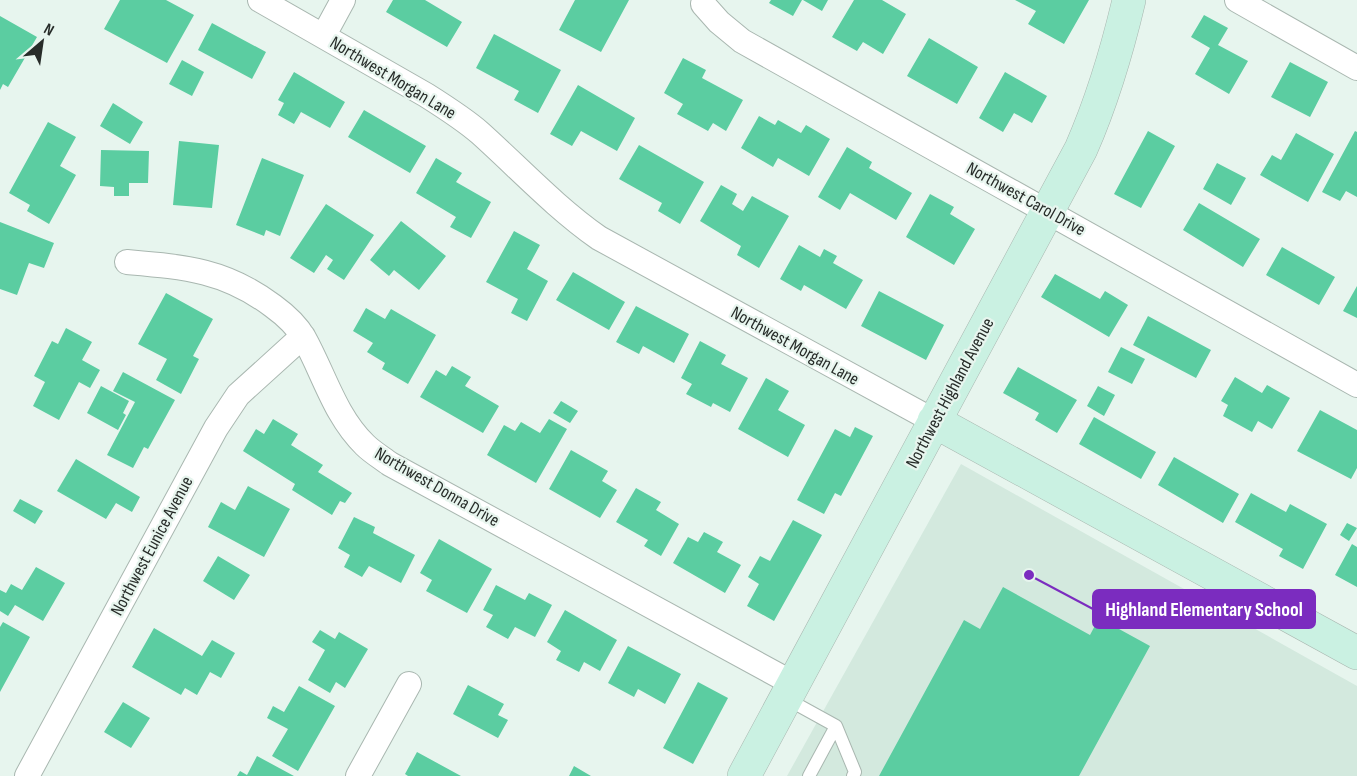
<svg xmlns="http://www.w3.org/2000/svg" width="1357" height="776" viewBox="0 0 1357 776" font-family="'Sofia Sans Condensed',sans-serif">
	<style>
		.built { fill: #d3e9de }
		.building { fill: #5bcda1 }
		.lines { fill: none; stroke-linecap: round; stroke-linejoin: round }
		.lane-casing { stroke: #a9b7b0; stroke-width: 14 }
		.street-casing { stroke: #a9b7b0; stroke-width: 26 }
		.secondary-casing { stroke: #a9b7b0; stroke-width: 34 }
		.lane { stroke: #fff; stroke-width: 12 }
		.street { stroke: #fff; stroke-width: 24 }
		.secondary { stroke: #caf1e2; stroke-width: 33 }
		.labels { text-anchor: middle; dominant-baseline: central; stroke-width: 4.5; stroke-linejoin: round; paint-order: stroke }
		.street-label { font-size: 18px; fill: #272c29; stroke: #e7f5ee }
		.leader { fill: none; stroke: #7b2cbf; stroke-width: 2 }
		.callout-dot { fill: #7b2cbf; stroke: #e7f5ee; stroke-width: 2 }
		.callout { fill: #7b2cbf; stroke: #7b2cbf; stroke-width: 2 }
		.callout-label { font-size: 20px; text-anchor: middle; font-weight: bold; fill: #fff }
	</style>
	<rect width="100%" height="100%" fill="#e7f5ee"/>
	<path class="built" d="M961,464L1357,686V776H787Z"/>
	<path class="building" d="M120,0H166L194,15L167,63L104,29Z
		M393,0H425L462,22L447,47L386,12Z
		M575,0H629L601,52L559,30Z
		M771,0H802L793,16L769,3Z
		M803,0H828L822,11Z
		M854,0H882L906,14L883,54L863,42L857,51L832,37Z
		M1015,0H1089L1064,44L1028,24L1036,11Z
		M1204,15L1228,28L1218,45L1248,61L1229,94L1195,74L1210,48L1191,37Z
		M0,16L37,37L8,87L3,84L0,90Z
		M212,23L266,52L252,79L198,50Z
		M494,34L561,70L538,113L514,100L519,91L476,68Z
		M929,38L978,67L957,104L907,76Z
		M683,58L706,70L702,78L743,100L726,131L713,123L708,131L677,114L683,104L664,93Z
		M182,60L204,72L192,96L169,84Z
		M1290,62L1328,82L1310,117L1271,97Z
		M294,72L345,102L330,128L301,112L294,124L278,115L284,103L278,100Z
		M1005,72L1047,96L1032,123L1014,113L1003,132L979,118Z
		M578,85L635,118L617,151L581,131L572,146L550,134Z
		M113,103L143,122L130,144L100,126Z
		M364,110L426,146L410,173L348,137Z
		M759,116L775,125L778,120L801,133L806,125L830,139L809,176L778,158L773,167L741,148Z
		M48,122L76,137L60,166L76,175L49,224L27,211L30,205L9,193Z
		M1148,131L1175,146L1141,208L1114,194Z
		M1355,131L1357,132V197L1346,191L1340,201L1322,192Z
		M1296,133L1334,154L1308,202L1260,175L1272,155L1281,160Z
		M179,141L219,145L212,208L173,205Z
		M639,145L704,182L680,224L658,211L662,203L619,179Z
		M847,147L872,162L869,168L912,193L896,220L850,193L840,210L818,197Z
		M101,150L149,151L148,183H129V196H114V187L100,186Z
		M262,158L304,175L280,236L266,230L264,236L236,225Z
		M436,158L462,173L456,182L491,202L471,238L450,227L456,217L416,193Z
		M1217,163L1246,178L1231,205L1203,189Z
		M721,185L737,194L732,204L743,211L752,196L789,216L759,268L737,255L741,246L700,221Z
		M930,194L954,207L950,214L975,229L954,265L906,237Z
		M1199,203L1260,239L1243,267L1183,230Z
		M326,204L374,235L344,280L327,269L333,260L326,255L314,273L290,258Z
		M401,221L446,256L419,290L394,270L389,276L370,260Z
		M0,222L54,243L44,268L29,263L17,295L0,289Z
		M514,231L540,245L527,269L548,281L527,321L511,313L518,299L486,282Z
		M799,245L820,257L824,249L837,256L833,263L863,280L846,309L804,285L801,291L780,279Z
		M1282,247L1335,277L1319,305L1266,275Z
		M573,272L625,302L609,330L556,300Z
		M1055,274L1100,299L1105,291L1128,305L1109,337L1041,297Z
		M1357,286V318L1343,311Z
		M879,291L944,325L926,360L861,326Z
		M166,293L213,319L193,356L199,359L181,394L156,380L167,359L138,344Z
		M636,306L689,334L674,363L643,346L639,354L616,342Z
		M366,308L385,319L391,309L436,335L408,384L382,369L385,363L367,352L373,343L353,331Z
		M1148,316L1211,350L1196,378L1133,345Z
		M66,328L92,342L82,360L100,370L90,388L79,382L59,420L33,406L45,382L34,376L52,341L58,344Z
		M700,341L726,355L721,364L748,378L730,412L713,403L711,407L686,394L692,384L681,378Z
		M1121,347L1145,359L1132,384L1108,372Z
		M452,366L471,377L465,386L499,406L483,433L420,397L436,370L446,376Z
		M1018,367L1077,400L1057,433L1035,420L1039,413L1003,393Z
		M123,372L175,400L148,449L144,447L133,468L107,455L135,402L113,391Z
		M1235,377L1262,393L1267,385L1290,398L1272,429L1258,421L1252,432L1223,416L1228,405L1221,401Z
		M766,378L789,391L778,410L805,425L788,457L738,429Z
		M101,386L129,401L123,413L126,415L118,430L87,413Z
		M1098,386L1115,395L1104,416L1087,406Z
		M561,401L578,411L570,423L553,413Z
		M1320,410L1357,430V468L1351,479L1297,451Z
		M1094,417L1156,452L1141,479L1079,444Z
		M273,419L298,434L291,445L323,465L318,472L352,493L345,503L340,501L332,515L292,490L295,484L243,451L256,429L264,434Z
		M549,419L567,429L536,483L487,455L504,425L515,431L521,422L540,433Z
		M855,427L873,436L841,496L835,493L824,514L797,500L835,429L850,437Z
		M571,450L608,471L602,481L617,490L600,518L549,489Z
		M1174,457L1239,494L1223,523L1158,485Z
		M76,459L140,497L132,512L116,503L106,519L57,491Z
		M248,486L290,509L264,557L208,527L221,502L235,510Z
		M636,488L661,502L656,510L679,524L661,556L644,546L648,540L616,522Z
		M1251,493L1286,512L1290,504L1327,524L1303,569L1279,556L1283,549L1235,522Z
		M20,499L43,511L35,524L13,511Z
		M354,517L375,527L373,533L415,555L401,583L369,566L362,577L344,567L350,555L338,548Z
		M793,520L822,535L774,621L747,606L759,584L748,577L760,556L770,561Z
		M1347,523L1357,528L1349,541L1340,535Z
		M704,532L723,542L717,552L741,565L725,593L673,563L688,537L698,542Z
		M439,539L492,569L467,613L426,591L432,580L420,573Z
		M1352,544L1357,547V587L1335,575Z
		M218,556L250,575L234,600L203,581Z
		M36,567L65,583L43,621L15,605L8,616L0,611V590L6,593L11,584L22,590Z
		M496,585L525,600L529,593L552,605L535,637L515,627L508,639L486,627L493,615L483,610Z
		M1003,587L1090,635L1099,618L1150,646L1079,776H879L964,620L980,629Z
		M565,610L617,640L600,671L584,662L579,672L556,660L561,651L547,642Z
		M3,622L30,637L0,692V627Z
		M154,628L202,656L212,640L235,653L221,678L210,672L197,695L185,688L181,695L132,667Z
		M320,630L335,639L339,632L368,649L345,688L336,682L330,693L308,680L325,650L312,642Z
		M628,646L681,674L665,704L638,689L634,697L608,683Z
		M698,682L728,698L693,764L663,748Z
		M468,685L504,704L498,715L508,720L498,738L453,714Z
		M299,686L335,706L298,771L272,756L288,729L267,718L273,706L284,712Z
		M123,702L150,718L131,748L104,732Z
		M417,752L461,776H408L405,774Z
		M257,756L294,776H237L240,771L247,775Z
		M574,766L591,776H569Z"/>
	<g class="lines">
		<defs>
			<path id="lane" d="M787,699L836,726L809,776
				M836,726L855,772L853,776"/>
			<path id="street" d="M260,0L426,95C445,107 464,119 480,133C520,169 555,207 599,238L934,421
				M1237,0L1357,68
				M703,4L719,22L742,41L1357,385
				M324,35L343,0
				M127,262C185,267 225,270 273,306C284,314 297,326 304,338C324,374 335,416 365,445C372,452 382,458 390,464L794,684
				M27,776L216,428L238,395L303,336
				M358,776L409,684"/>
			<path id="secondary" d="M934,421L1357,653
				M744,776L1081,149C1102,101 1117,51 1129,0"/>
		</defs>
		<use href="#lane" class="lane-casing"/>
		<use href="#street" class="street-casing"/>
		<use href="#secondary" class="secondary-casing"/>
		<use href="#lane" class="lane"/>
		<use href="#street" class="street"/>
		<use href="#secondary" class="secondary"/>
	</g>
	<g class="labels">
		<g class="street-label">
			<text transform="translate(393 78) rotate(31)">Northwest Morgan Lane</text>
			<text transform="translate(1026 199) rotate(29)">Northwest Carol Drive</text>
			<text transform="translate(795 346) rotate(29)">Northwest Morgan Lane</text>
			<text transform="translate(950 393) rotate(-62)">Northwest Highland Avenue</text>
			<text transform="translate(437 487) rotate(30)">Northwest Donna Drive</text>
			<text transform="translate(152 546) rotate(-62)">Northwest Eunice Avenue</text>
		</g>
	</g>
	<path class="leader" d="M1029 575L1093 609"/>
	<circle class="callout-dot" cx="1029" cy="575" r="6"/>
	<rect class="callout" x="1093" y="590" width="222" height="38" rx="6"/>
	<g class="callout-label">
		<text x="1204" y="616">Highland Elementary School</text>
	</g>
	<g transform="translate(42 42) rotate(29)" stroke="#e7f5ee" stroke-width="4.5" paint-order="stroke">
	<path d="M0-4.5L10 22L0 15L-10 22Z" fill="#272c29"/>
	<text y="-9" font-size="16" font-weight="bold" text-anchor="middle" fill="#272c29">N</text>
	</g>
</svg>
